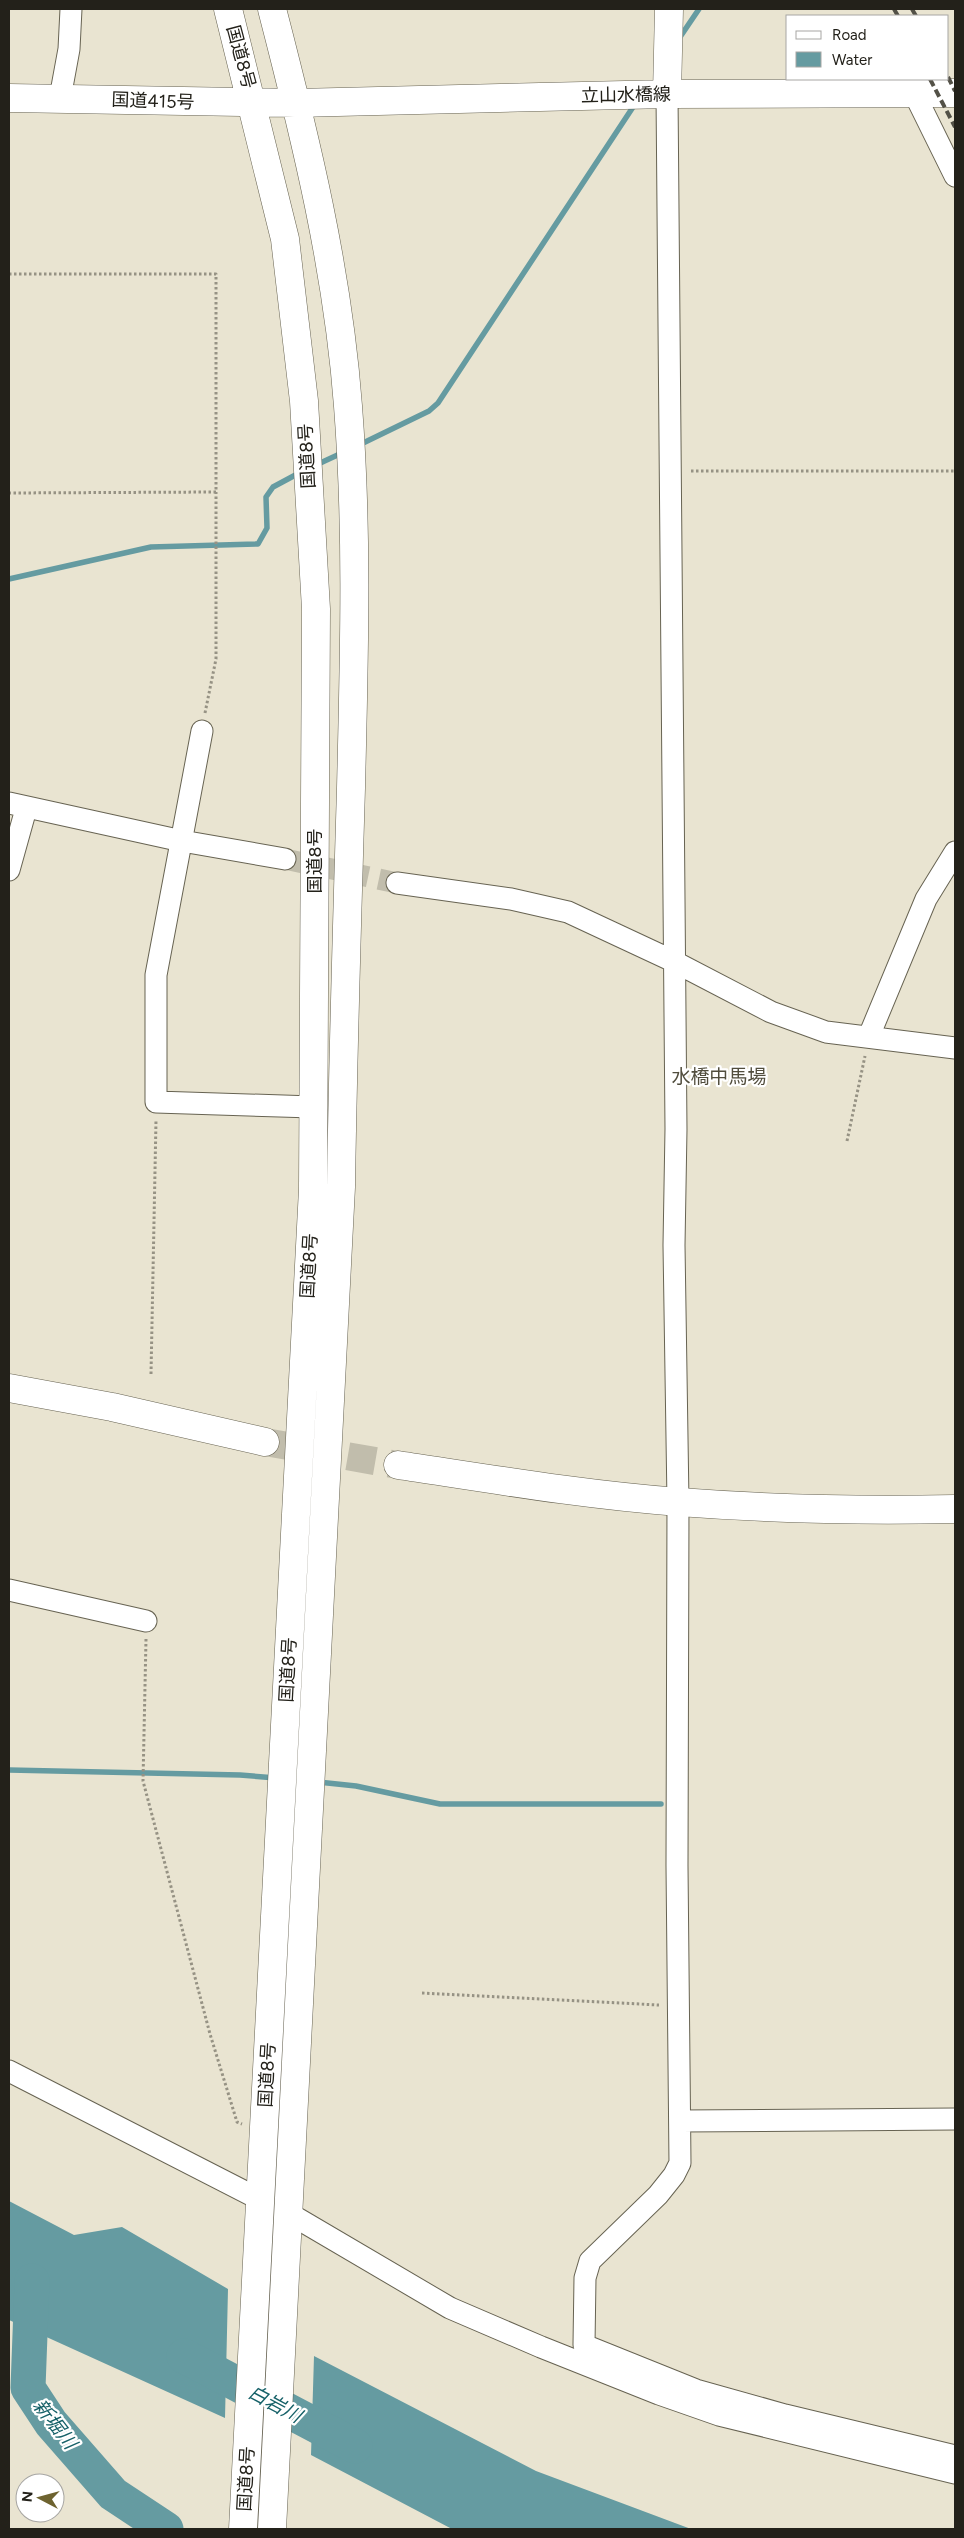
<svg xmlns="http://www.w3.org/2000/svg" width="964" height="2538" viewBox="0 0 964 2538" font-family="Figtree,'Noto Sans JP',sans-serif">
	<style>
		.water { fill: #659ba1 }
		.lines { fill: none; stroke-linecap: round; stroke-linejoin: round }
		.stream { stroke: #659ba1; stroke-width: 5.5 }
		.river { stroke: #659ba1; stroke-width: 35 }
		.street-tunnel { stroke: #c1bdac; stroke-width: 21; stroke-dasharray: 21 11; stroke-linecap: butt }
		.secondary-tunnel { stroke: #c1bdac; stroke-width: 28; stroke-dasharray: 28 14; stroke-linecap: butt }
		.street-casing { stroke: #676352; stroke-width: 23 }
		.secondary-casing { stroke: #676352; stroke-width: 29 }
		.primary-casing { stroke: #676352; stroke-width: 29 }
		.highway-casing { stroke: #676352; stroke-width: 29 }
		.path { stroke: #969284; stroke-width: 3; stroke-dasharray: 2.5 2.5; stroke-linecap: butt }
		.street { stroke: #fff; stroke-width: 21 }
		.secondary { stroke: #fff; stroke-width: 28 }
		.primary { stroke: #fff; stroke-width: 28 }
		.highway { stroke: #fff; stroke-width: 28 }
		.rail { stroke: #535147; stroke-width: 4; stroke-dasharray: 8 4; stroke-linecap: butt }
		.labels { text-anchor: middle; dominant-baseline: central; stroke-width: 4.5; stroke-linejoin: round; paint-order: stroke }
		.street-label { font-size: 18px; fill: #23211a; stroke: #fff }
		.neighbourhood-label { font-size: 19px; fill: #514d3d; stroke: #fff }
		.water-label { font-size: 19px; font-style: italic; fill: #166168; stroke: #fff }
	</style>
	<rect width="100%" height="100%" fill="#e9e4d1"/>
	<path class="water" d="M9,2201L74,2235L122,2227L228,2289L225,2418L9,2320Z
		M314,2356L536,2471L691,2529H452L311,2455Z"/>
	<g class="lines">
		<path class="stream" d="M678,40L699,9
			M359,445L429,411L438,403L635,104
			M316,465L344,452
			M9,579L151,547L258,544L267,528L266,497L273,487L301,472
			M9,1770L240,1775L276,1778
			M318,1782L356,1786L440,1804H661"/>
		<path class="river" d="M32,2281L28,2388L51,2423L113,2494L166,2529
			M184,2356L355,2446"/>
		<path class="street-tunnel" d="M285,859L397,883"/>
		<path class="secondary-tunnel" d="M265,1442L398,1465"/>
		<defs>
			<path id="street" d="M914,93L955,176
				M667,94L676,1129L674,1245L678,1502L677,1866L680,2163L674,2175L658,2195L590,2261L585,2278L584,2345L696,2390L785,2415L955,2456
				M60,98L69,49L71,9
				M202,731L156,975V1102L313,1107
				M9,803L182,841L285,859
				M9,870L26,809
				M397,883L511,899L568,912L673,961L771,1012L826,1032L955,1048
				M869,1036L926,899L955,852
				M9,1590L146,1621
				M9,2071L261,2200
				M680,2121L955,2119
				M290,2214L450,2308L541,2347L659,2394L719,2415L955,2473"/>
			<path id="secondary" d="M9,1388L112,1407L265,1442
				M398,1465C491,1479 585,1495 679,1502C771,1509 863,1511 955,1509"/>
			<path id="primary" d="M667,94L669,9
				M297,103L667,94L955,93"/>
			<path id="highway" d="M228,9L285,239L304,401L316,609L313,1189L243,2529
				M272,9C306,140 338,271 348,406C358,534 354,660 351,788C347,921 343,1054 341,1187L272,2529
				M9,98L297,103"/>
		</defs>
		<use href="#street" class="street-casing"/>
		<use href="#secondary" class="secondary-casing"/>
		<use href="#primary" class="primary-casing"/>
		<use href="#highway" class="highway-casing"/>
		<path class="path" d="M9,274H216V492L9,493
			M691,471H955
			M205,713L216,659V492
			M847,1141L865,1056
			M151,1374L156,1120
			M146,1639L143,1781L210,2034L237,2122L242,2124
			M422,1993L659,2005"/>
		<use href="#street" class="street"/>
		<use href="#secondary" class="secondary"/>
		<use href="#primary" class="primary"/>
		<use href="#highway" class="highway"/>
		<path class="rail" d="M894,9L898,16
			M912,9L916,16
			M948,77L955,91
			M930,79L955,127"/>
	</g>
	<g class="labels">
		<g class="street-label">
			<text transform="translate(241 57) rotate(75)">国道8号</text>
			<text transform="translate(626 95) rotate(-1)">立山水橋線</text>
			<text transform="translate(153 101) rotate(2)">国道415号</text>
			<text transform="translate(307 456) rotate(-93)">国道8号</text>
			<text transform="translate(315 861) rotate(-90)">国道8号</text>
			<text transform="translate(309 1266) rotate(-87)">国道8号</text>
			<text transform="translate(288 1670) rotate(-87)">国道8号</text>
			<text transform="translate(267 2075) rotate(-87)">国道8号</text>
			<text transform="translate(246 2479) rotate(-87)">国道8号</text>
		</g>
		<g class="neighbourhood-label">
			<text x="719" y="1076">水橋中馬場</text>
		</g>
		<g class="water-label">
			<text transform="translate(275 2404) rotate(28)">白岩川</text>
			<text transform="translate(55 2424) rotate(52)">新堀川</text>
		</g>
	</g>
	<rect width="964" height="2538" fill="none" stroke="#23211a" stroke-width="20"/>
	<rect x="786" y="15" width="162" height="65" fill="#ffffff" stroke="#a7a6a3"/>
	<rect x="796" y="31" width="25" height="8" fill="#ffffff" stroke="#a7a6a3"/>
	<text x="832" y="40" font-size="15" fill="#23211a">Road</text>
	<rect x="796" y="52" width="25" height="15" fill="#659ba1" stroke="#a7a6a3"/>
	<text x="832" y="65" font-size="15" fill="#23211a">Water</text>
	<g transform="translate(40 2498) rotate(276)"><circle r="24" fill="#ffffff" stroke="#a7a6a3"/>
	<path d="M0-4L9 19L0 12L-9 19Z" fill="#6e6330"/>
	<text y="-8" font-size="14" font-weight="bold" text-anchor="middle" fill="#23211a">N</text>
	</g>
</svg>
